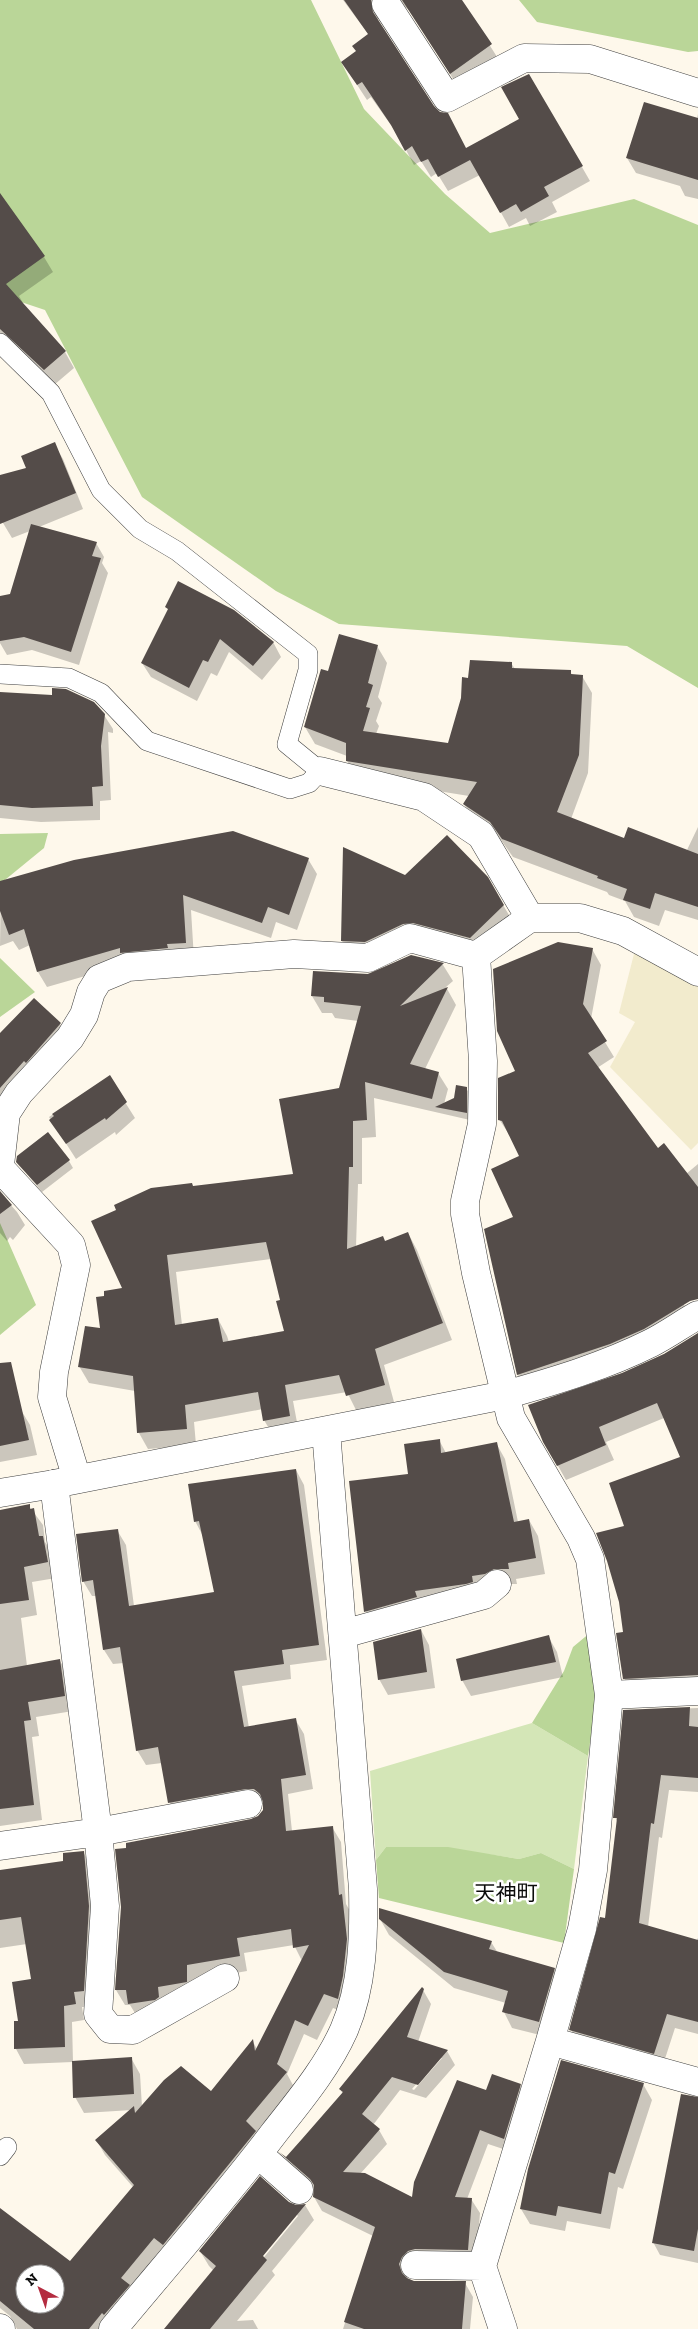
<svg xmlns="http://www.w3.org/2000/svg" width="698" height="2329" viewBox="0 0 698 2329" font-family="'Zilla Slab','Noto Sans JP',serif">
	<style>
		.farmland { fill: #f2ebcd }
		.green { fill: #d4e6b7 }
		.forest { fill: #bad698 }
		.shadow { fill: #0003; fill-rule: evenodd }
		.building { fill: #544c49; fill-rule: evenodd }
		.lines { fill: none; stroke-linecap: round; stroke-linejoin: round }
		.service-casing { stroke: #3f3f3f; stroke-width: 20 }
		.minor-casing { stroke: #3f3f3f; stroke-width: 29 }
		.tertiary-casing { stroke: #3f3f3f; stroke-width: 29 }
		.service { stroke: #fff; stroke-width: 19 }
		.minor { stroke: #fff; stroke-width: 28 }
		.tertiary { stroke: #fff; stroke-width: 28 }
		.labels { text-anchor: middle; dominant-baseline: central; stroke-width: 5; stroke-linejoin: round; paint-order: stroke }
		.neighbourhood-label { font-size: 21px; fill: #0c0c0c; stroke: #fff }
	</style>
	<rect width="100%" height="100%" fill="#fef8eb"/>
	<path class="farmland" d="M635,950L698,987V1143L691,1150L610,1067L635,1022L619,1013Z"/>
	<path class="green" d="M532,1723L588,1756L574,1869L541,1853L519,1859L494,1855L386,1847L376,1860L370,1771Z"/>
	<path class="forest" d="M0,0H311L364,109L445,194L490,233L634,199L698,225V688L627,646L339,624L276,591L142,497L45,310L0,295Z
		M519,0H698V51L688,52L537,22Z
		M48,833L44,848L0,884V834Z
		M0,958L35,992L0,1017Z
		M0,1223L36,1305L0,1335Z
		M591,1632L598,1690L588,1756L532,1723L564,1671L573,1647Z
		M386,1847H448L519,1859L541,1853L574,1869L564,1943L379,1898L376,1860Z"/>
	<path class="shadow" d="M343,0H461L499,60L459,88L409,10L402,5L380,13L378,20L433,107L467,150L521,120L529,75L590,181L552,202L557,212L530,226L526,218L509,227L480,175L448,191L437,173L431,177L421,161L414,165L398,135L371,97L367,100L342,62L357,52L369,35Z
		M698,114V199L685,196L680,186L636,173L627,158L697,119Z
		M0,213L44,257L53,272L19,296L23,303L17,307L24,306L65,352L74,368L54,385L0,354Z
		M54,444L63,459L83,509L39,527L96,543L104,557L102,563L108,573L79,665L32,650L7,655L0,643V597L11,595L30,531L12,538L3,523L0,510V476L27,469Z
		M167,607L273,642L281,657L262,680L229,652L217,676L211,673L197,701L151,677L142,663L169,611Z
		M377,646L387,663L378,697L382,703L376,721L379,726L376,734L449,745L470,679L511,663L515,669L570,671L572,675L582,676L592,693L588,773L571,819L624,840L687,850L698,827V920L665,910L659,926L634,917L625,901L609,895L607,892L513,857L501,840L474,821L464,804L469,796L357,778L347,761V756L315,744L305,727L329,673Z
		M0,693L104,715L113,729V733L108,732L111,800L100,801V820L41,822L0,818Z
		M308,859L317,874L297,930L276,922L271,938L191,910L194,959L127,964L47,987L38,972L30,945L19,950L13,941L0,946L1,881L2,882Z
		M405,876L487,878L512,920L479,952L422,937L350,955L342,941Z
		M592,949L601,965L591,1019L614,1057L597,1068L658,1150L686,1174L698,1164V1283L680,1296L692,1321L527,1390L518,1375L485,1230L514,1218L521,1157L510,1136L499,1119L516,1071Z
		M412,956L443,965L453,981L446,987L456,1005L425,1069L438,1073L448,1089L444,1104L455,1099L466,1088L471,1096L470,1120L374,1098L376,1137L362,1138V1184H358L356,1247L385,1242L408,1233L417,1250L452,1340L384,1365L394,1402L357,1412L347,1392L293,1401L299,1433L274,1437L264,1420L263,1409L194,1422L196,1445L148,1449L139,1433L135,1391L89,1383L79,1366L124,1289L193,1187L294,1175L340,1089L358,1021L335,1018L332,1013H322L312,996ZM271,1259L281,1301L285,1332L229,1342L227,1336L218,1319L182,1325L176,1272Z
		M60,1024L68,1038L0,1115V1035Z
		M109,1077L135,1118L116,1135L115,1132L76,1159L49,1117Z
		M69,1161L73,1168L42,1192L17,1162Z
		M0,1193L17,1212L25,1225L13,1240L10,1237L7,1241L0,1233Z
		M698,1338V1690L632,1693L624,1678L626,1527L682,1458L664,1418L606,1442L614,1460L566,1480L544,1441L622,1374Z
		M21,1410L30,1425L37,1455L0,1462V1414Z
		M439,1440L446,1453L496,1443L505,1459L518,1522L529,1520L538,1536L545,1574L516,1579L517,1584H503L375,1627L366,1611L409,1476Z
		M296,1470L304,1485L327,1660L290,1665L291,1679L242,1686L249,1728L295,1719L304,1734L313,1789L288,1794L292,1831L332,1827L341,1842L346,1904L350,1911L355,1955L346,2013L333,2008L317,2040L304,2034L287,2074L294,2087L113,2329H17L10,2316L0,2308V2210L70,2263L133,2187L105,2155L97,2141L132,2110L84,2113L75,2097L73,2062L24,2064L16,2049L20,2022L32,1980L27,1944L0,1948V1871L64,1862L83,1852L92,1867V2007H82L84,2020L72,2022L73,2062L131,2058L140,2074L142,2107L211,2093L253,2042L257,2049L302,1961L294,1945L244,1953L247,1971L195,1980L138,2018L130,2005H125L116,1990L128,1849L252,1820L259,1817L264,1810L263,1804L255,1803L178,1817L170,1803L162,1763L146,1765L137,1750L124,1663L113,1664L104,1650L96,1596H92L83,1581L117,1530L126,1545L134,1606L215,1593L203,1536L195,1521ZM25,2274H55V2304H25Z
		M29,1506L43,1525L45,1542L52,1552L56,1578L32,1582L37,1615L21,1618L27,1666L60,1661L69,1676L73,1711L36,1717L39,1736L32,1737L42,1820L0,1826V1511Z
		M421,1630L429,1645L435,1688L388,1695L379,1679Z
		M548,1636L557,1652L563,1677L471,1696L462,1680Z
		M698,1708V1792L669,1790L662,1838L659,1837L648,1927L696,1941L698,1938V2034L675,2028L662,2068L579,2045L571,2030L606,1919L618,1823L615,1817L624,1711Z
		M380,1919L491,1942L498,1953L554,1969L563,1984L548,2037L512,2028L504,2012L506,2003L454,1988L389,1935Z
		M423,1990L431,2004L418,2042L447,2051L455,2065L426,2098L400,2090L373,2125L379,2130L387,2144L360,2174L414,2198L487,2091L520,2085L528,2100L512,2152L488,2144L467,2199H471L480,2213L476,2264L409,2271L407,2280L414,2282L465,2283L473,2297L470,2329H343L373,2236L322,2211L314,2197L315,2189L289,2166L283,2157L286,2159L343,2094L340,2089ZM439,2058H442L414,2090L412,2089Z
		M643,2084L652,2100L623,2189L618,2187L610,2229L567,2221L565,2231L530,2224L521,2209Z
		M698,2119V2263L660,2255L653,2242Z
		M288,2203L296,2207L305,2205L314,2220L272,2271L275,2275L237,2321L253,2320L258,2329H173L214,2271L209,2266L200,2251ZM296,2214L298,2216L260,2262L258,2261Z"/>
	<path class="building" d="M344,0H371L373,12L434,106L440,112L448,113L466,148L519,119L501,87L529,74L583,166L544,187L549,196L521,212L516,204L500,213L470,160L438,177L428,159L421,162L412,146L405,151L391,125L362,82L357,85L341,62L356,51L352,46L368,34Z
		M402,0H462L492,44L450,74Z
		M644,102L698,118V180L626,158Z
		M0,193L45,256L6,284L66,351L44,370L0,329Z
		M55,442L76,493L0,524V475L26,468L21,456Z
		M31,524L97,542L92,556L101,558L71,652L24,637L0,641V596L10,594Z
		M178,581L234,610L274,642L253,666L220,639L208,662L203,660L189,688L141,663L168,609L165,607Z
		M339,634L378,645L368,683L373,685L366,707L370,708L363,731L448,743L461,698L462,677L468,678L470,660L512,662V668L571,670V674L583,675L579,755L557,812L624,838L628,827L698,854V907L655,893L650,909L623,900L627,889L597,878L598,876L502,839L490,822L463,804L477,782L346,761V743L304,727L321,669L328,671Z
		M52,688L66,689L94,702L105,714L101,746L103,786L92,787L93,806L32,808L0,805V692L52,695Z
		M233,831L309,858L289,915L268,907L262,923L183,895L186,943L167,944L168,948L120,953V948L37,972L24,929L9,935L0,911V881L74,860Z
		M447,835L488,877L504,905L470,938L413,923L403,924L365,942L341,941L343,847L405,875Z
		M558,942L593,948L583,1004L607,1041L588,1053L658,1148L664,1143L698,1187V1299L690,1301L644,1329L610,1344L517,1375L484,1229L513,1217L491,1169L519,1156L502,1121L498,1120V1078L515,1071L497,1031L493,969Z
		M411,955L444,963L400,1006L448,987L410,1064L439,1072L432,1099L365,1082L367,1120L353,1121V1167H349L347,1249L383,1236L385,1241L408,1232L443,1323L375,1349L385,1385L346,1396L339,1375L285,1385L290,1416L263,1421L258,1392L185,1405L187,1429L137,1433L133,1376L78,1367L85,1326L100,1328L96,1297L104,1296V1291L122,1288L91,1221L116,1210L114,1205L151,1188L192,1183L193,1186L293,1174L279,1099L339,1088L361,1006L324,1002V997L311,996L313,971L368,974ZM266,1242L280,1300L276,1301L284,1331L223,1342L218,1318L175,1325L167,1255Z
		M34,998L61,1023L26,1063L24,1061L0,1088V1033Z
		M110,1075L127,1102L106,1120L105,1118L66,1144L49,1120L54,1116L52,1114Z
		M456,1085L467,1087V1113L435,1107L454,1098Z
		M48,1132L70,1160L37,1185L16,1162L17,1156Z
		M0,1191L12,1205L0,1214Z
		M698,1333V1675L623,1679L616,1633L623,1632L619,1602L607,1561L596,1533L624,1526L609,1483L680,1457L657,1403L599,1427L606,1445L557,1466L543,1442L528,1405L622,1373L664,1354Z
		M11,1362L29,1440L0,1446V1363Z
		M440,1439L441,1453L497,1442L514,1522L529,1519L536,1558L508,1563L509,1569H494L485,1574L472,1576L473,1582L466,1584L415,1591L417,1597L364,1612L349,1481L408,1474L404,1444Z
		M296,1469L319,1645L282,1650L284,1664L234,1671L244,1727L296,1718L306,1775L281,1779L286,1831L333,1826L339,1895L342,1894L347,1939L343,1976L338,1999L324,1994L308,2026L295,2020L277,2064L287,2072L246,2121L256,2131L163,2245L154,2238L121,2278L130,2285L104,2315L102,2313L89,2329H34L0,2301V2208L70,2261L134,2185L95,2140L134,2106L135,2113L164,2080L181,2066L211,2091L253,2039L255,2051L309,1945L293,1948L291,1929L237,1938L240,1956L187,1965V1982L158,1987L159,1997L155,2000L128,2004L126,1990H115L121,1907L115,1849L126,1848V1843L251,1819L258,1816L263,1810V1802L260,1794L254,1789H246L168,1803L158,1747L136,1751L120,1647L103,1650L93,1580L82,1582L76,1534L118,1529L129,1606L214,1592L199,1521L194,1522L188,1484ZM25,2274H55V2304H25Z
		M30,1504V1509L34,1508L39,1536H43L48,1562L24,1567L29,1600L0,1604V1510Z
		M421,1629L427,1672L378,1680L373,1642Z
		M549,1635L556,1662L461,1681L456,1659Z
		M60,1659L65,1696L28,1702L31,1720L24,1721L34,1805L0,1809V1670Z
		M690,1707L689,1726L698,1727V1778L661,1775L654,1824L651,1823L639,1923L698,1940V2022L667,2014L654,2054L569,2030L600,1917L605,1918L617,1818H613L623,1710Z
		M84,1851L89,1906L84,1991L74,1992L76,2004L64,2006L65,2047L14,2049V2021H18L12,1982L31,1979L21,1917L0,1920V1870L63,1861V1853Z
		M379,1908L492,1941L489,1949L555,1968L539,2022L502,2012L508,1991L444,1972L379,1919Z
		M422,1987L424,1989L407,2037L448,2050L418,2085L392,2077L362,2114L380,2129L343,2172L365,2173L412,2197L414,2182L457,2080L486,2090L492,2074L521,2084L504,2139L480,2130L455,2197L472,2198L468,2250L415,2249L408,2251L402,2257L399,2264L402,2273L407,2278L414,2281H466L462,2329H364L344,2322L375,2227L313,2197L314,2185L310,2179L279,2152L286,2157L302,2139L343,2092L339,2089Z
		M132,2057L134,2094L73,2098L72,2061Z
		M561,2060L644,2083L615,2174L609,2172L601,2214L558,2206L556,2216L520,2209L528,2169Z
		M681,2094L698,2097V2229L694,2251L652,2243Z
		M260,2176L289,2202L296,2205L306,2204L263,2256L267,2260L210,2329H164L216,2266L199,2251Z"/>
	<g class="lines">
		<defs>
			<path id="service" d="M0,343L51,393L101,490L140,529L177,551L308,654V670L287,744L320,771L309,783L290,789L147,741L101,693L69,678L0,674
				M0,2156L7,2147"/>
			<path id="minor" d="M386,4L447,98L524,58L590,59L698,93
				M320,771L424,797L481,835L530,918
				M476,956L483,1061L482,1124L465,1201V1214L476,1273L511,1418L581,1538L590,1559L609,1695L593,1870L582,1929L550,2041L698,2082
				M0,1165L6,1113L19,1093L70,1038L84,1015L91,992L99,979L128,967L294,954L368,958L410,938L476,956L530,918H580L623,931L698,972
				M0,1168L71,1245L76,1265L54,1372L52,1397L77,1479
				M54,1484L98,1832L105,1906L98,2014L110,2029L133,2030L225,1978
				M343,1634L484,1595L497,1584
				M609,1695L698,1691
				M0,1846L98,1832L248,1804
				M258,2154L299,2190
				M415,2265L482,2266
				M0,2328L1,2329
				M113,2329C167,2264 223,2200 274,2133C299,2101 327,2068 344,2030C363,1986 364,1936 363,1889L326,1431
				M503,2329L482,2266L550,2041"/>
			<path id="tertiary" d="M0,1493L54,1484L505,1395C555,1381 605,1366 651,1343C667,1335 682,1324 698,1315"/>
		</defs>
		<use href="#service" class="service-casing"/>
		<use href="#minor" class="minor-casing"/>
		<use href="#tertiary" class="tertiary-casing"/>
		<use href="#service" class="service"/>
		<use href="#minor" class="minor"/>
		<use href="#tertiary" class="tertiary"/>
	</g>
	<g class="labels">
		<g class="neighbourhood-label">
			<text x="506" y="1892">天神町</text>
		</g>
	</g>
	<g transform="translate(40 2289) rotate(319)"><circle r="24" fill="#ffffff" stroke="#9e9e9e"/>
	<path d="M0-4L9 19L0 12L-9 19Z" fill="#b42c40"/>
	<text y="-8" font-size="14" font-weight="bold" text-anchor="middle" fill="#0c0c0c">N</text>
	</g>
</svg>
